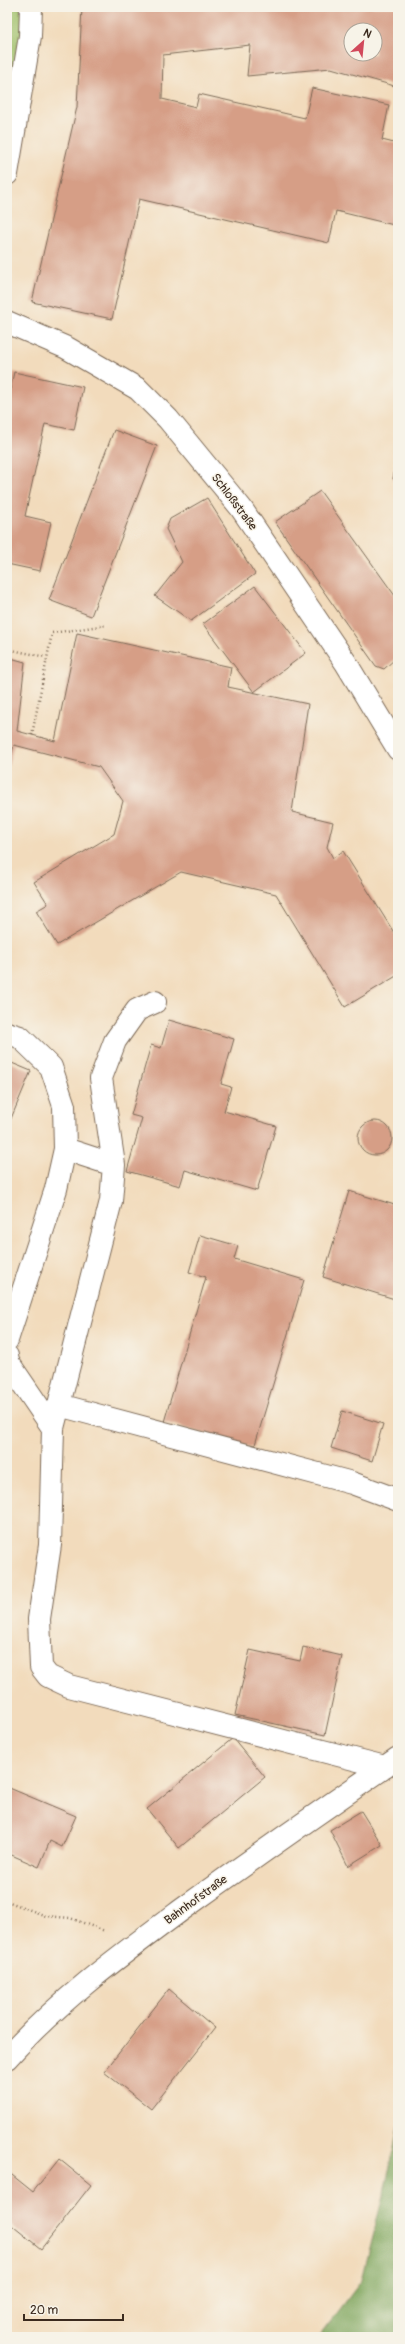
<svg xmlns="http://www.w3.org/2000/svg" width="405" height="2344" viewBox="0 0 405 2344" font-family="Pangolin,sans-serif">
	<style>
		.green { fill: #9fc069; stroke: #6d7544 }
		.forest { fill: #7fa65d; stroke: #5d683e }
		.building { fill: #d69e86; fill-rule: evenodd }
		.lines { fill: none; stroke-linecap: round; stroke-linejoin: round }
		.minor-casing { stroke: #7b6855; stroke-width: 24 }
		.path { stroke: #7b6855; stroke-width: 2.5; stroke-dasharray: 1 3; stroke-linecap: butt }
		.minor { stroke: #fff; stroke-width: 22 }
		.labels { text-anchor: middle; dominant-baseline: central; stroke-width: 3; stroke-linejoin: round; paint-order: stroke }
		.street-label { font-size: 12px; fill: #3b2a1e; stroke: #f7f3e8 }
	</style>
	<rect width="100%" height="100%" fill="#f7f3e8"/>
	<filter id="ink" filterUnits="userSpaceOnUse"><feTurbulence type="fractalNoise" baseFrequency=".025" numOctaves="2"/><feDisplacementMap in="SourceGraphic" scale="8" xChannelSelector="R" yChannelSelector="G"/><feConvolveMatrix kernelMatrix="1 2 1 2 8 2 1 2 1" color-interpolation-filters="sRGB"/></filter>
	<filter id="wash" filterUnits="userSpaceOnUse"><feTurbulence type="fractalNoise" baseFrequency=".012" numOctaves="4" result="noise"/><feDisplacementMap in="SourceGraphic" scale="16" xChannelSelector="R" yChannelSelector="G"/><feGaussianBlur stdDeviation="0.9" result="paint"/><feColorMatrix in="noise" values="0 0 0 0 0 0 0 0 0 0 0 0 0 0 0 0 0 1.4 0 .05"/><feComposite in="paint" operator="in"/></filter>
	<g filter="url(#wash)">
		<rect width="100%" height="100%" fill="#f2dbbc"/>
		<path class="green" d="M7,7H31L7,174Z"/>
		<path class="forest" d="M398,2126V2337H319L362,2280L391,2163Z"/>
		<g id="blocks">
			<path class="building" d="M82,7H398V87L331,68L247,76L250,45L163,55L162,99L196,107L199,94L305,118L312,88L389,105L382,140L398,144V226L336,211L329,243L139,199L112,319L32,302L77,107ZM351,30H375V54H351Z
				M14,372L83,387L74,430L45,424L25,516L51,522L40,571L7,564V404Z
				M114,430L157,446L91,616L49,600Z
				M397,458H398V480L393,479Z
				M320,491L398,600V649L395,659L384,669L376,666L275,522Z
				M207,498L255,574L191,621L155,596L182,562L166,529L170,519Z
				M255,586L306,653L254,692L203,624Z
				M77,633L231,667L228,687L308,704L292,812L333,822L327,847L333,858L343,851L398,939V975L345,1007L276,894L181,872L57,945L36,911L48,904L34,882L114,834L123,801L99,767L14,745L7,770V657L25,662L17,731L55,741Z
				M169,1020L234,1039L221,1084L231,1087L224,1111L276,1126L257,1191L185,1170L180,1186L127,1171L142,1118L131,1115L151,1045L161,1048Z
				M7,1061L31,1071L7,1128Z
				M358 1138a17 17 0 1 1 34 0a17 17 0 1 1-34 0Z
				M349,1191L398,1206V1300L323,1277Z
				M200,1235L238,1246L234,1259L304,1280L254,1448L164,1422L206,1277L189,1272Z
				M342,1411L383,1424L372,1461L331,1448Z
				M303,1647L342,1656L325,1735L235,1715L250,1650L300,1661Z
				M233,1738L265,1777L179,1848L147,1809Z
				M7,1787L76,1816L62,1847L50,1841L39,1867L7,1853Z
				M361,1811L382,1845L348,1866L330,1830Z
				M169,1989L215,2028L151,2109L104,2072Z
				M59,2159L91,2185L41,2249L9,2223L7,2225V2171L33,2192Z"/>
		</g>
	</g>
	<g filter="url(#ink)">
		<use href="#blocks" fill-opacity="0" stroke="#7b6855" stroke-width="1"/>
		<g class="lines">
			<defs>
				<path id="minor" d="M7,174L30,36L31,7
					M7,322L67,348L138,389L168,419L241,508L346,663L398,749
					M7,1033L20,1037L51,1067L64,1106L65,1149L56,1189L7,1340
					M65,1149L114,1165
					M7,1356L8,1362L53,1428L50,1545L39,1619L41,1667L48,1676L69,1686L385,1767
					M59,1405L352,1483L398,1500
					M53,1428L111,1201L114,1165L101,1078L115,1041L137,1010L155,1002
					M7,2058C58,2001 118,1957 180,1911C252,1859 325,1808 398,1758"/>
			</defs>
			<use href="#minor" class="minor-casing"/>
			<path class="path" d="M7,649L46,657
				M32,735L52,633L107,625
				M7,1901L46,1916L70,1918L105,1931"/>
			<use href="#minor" class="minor"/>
		</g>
	</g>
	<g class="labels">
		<g class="street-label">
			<text transform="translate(234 502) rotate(53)">Schloßstraße</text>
			<text transform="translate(196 1900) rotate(-36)">Bahnhofstraße</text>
		</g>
	</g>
	<rect width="405" height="2344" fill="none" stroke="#f7f3e8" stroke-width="24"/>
	<g transform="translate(363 42) rotate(27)"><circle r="19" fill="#f7f3e8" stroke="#aca397"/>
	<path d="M0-3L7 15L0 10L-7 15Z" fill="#d1495b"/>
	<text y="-6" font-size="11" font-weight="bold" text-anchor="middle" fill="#3b2a1e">N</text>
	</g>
	<path d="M24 2314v6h99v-6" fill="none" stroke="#3b2a1e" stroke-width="2"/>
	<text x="30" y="2314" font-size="12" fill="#3b2a1e" stroke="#f7f3e8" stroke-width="3" paint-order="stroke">20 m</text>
</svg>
